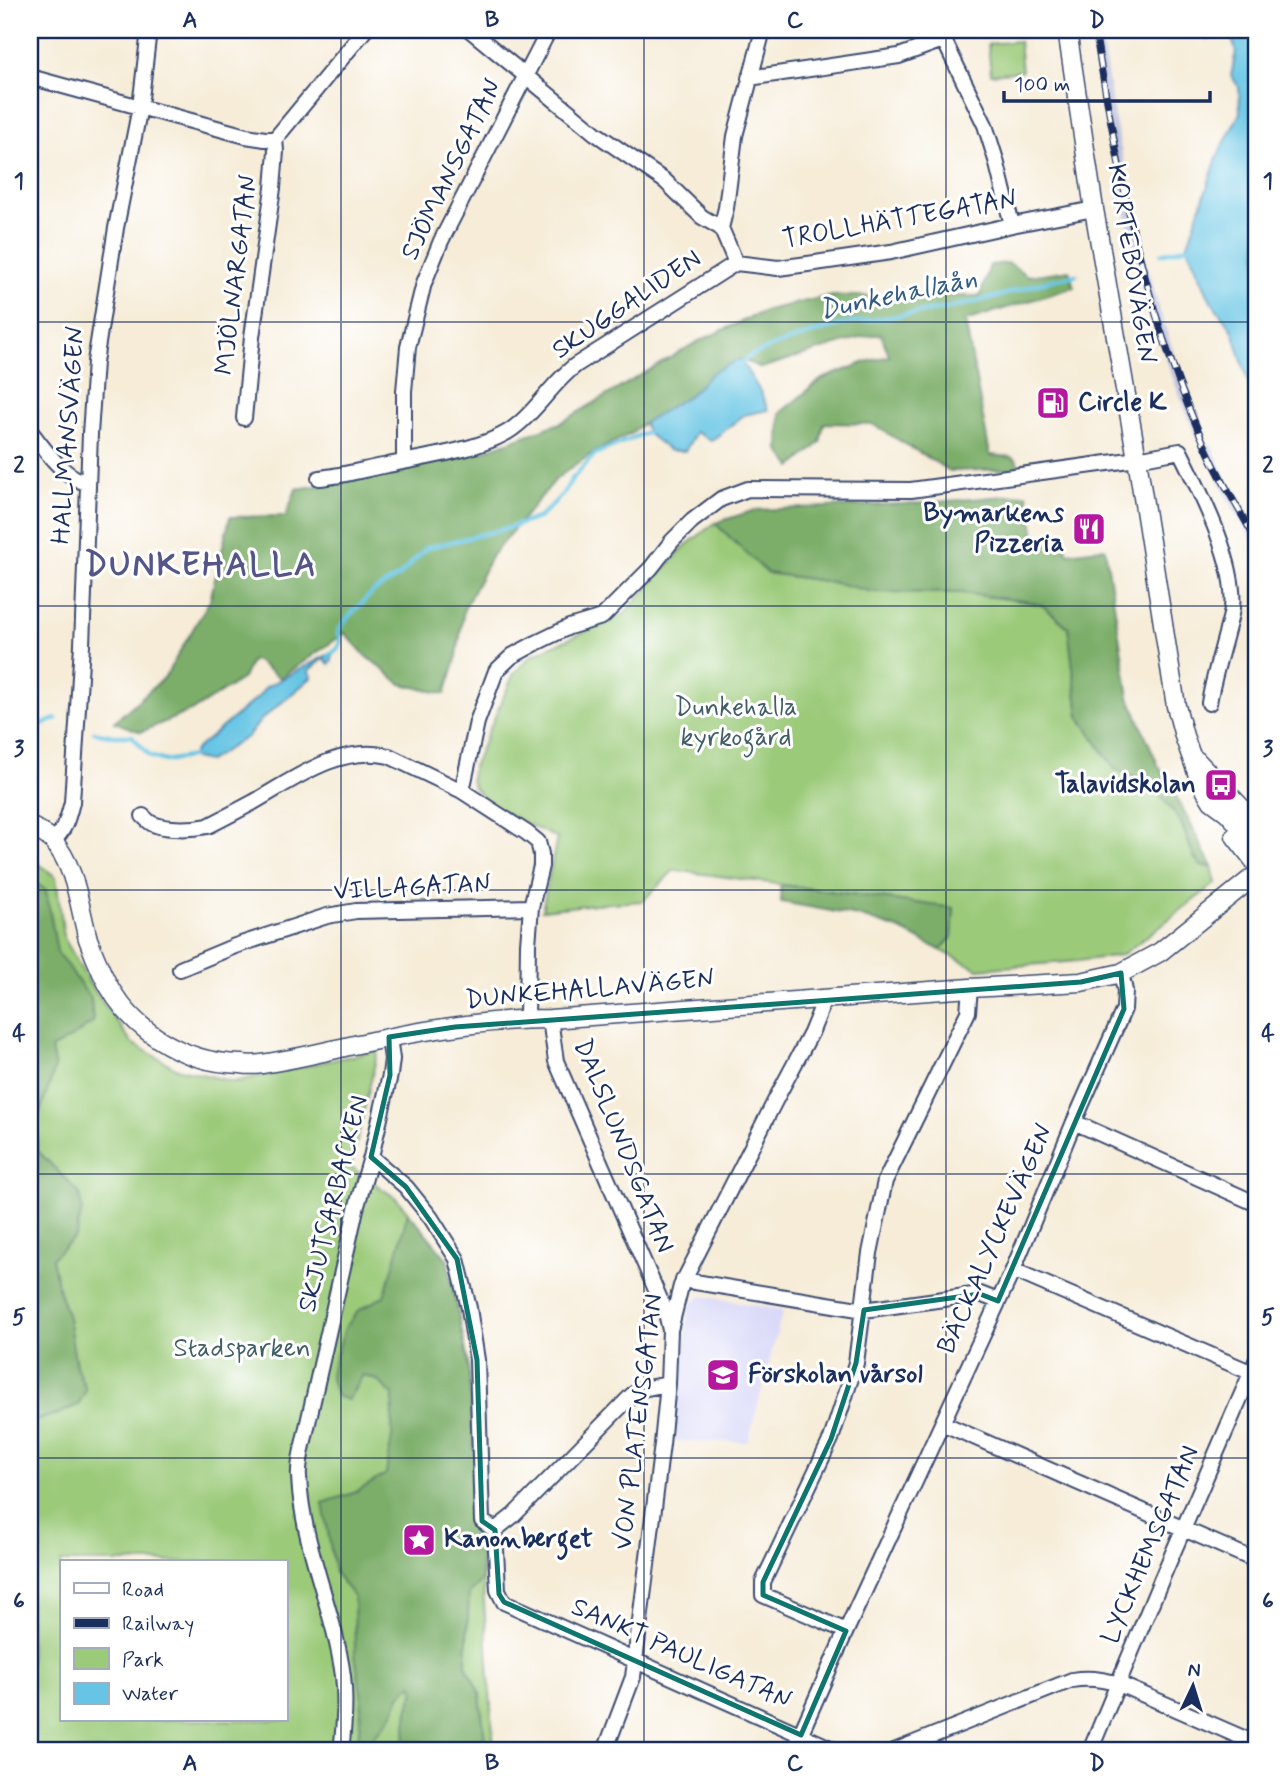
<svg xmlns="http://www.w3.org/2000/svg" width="1287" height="1781" viewBox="0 0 1287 1781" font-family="Mynerve,sans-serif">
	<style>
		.built { fill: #d7d7f8 }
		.industrial { fill: #bfc2dd }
		.green { fill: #9bca79; stroke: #5b7c6c; stroke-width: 2; fill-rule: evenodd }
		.forest { fill: #7cae69; stroke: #4c6e64; stroke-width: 2 }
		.water { fill: #66c5e4; stroke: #407aa1; stroke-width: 2 }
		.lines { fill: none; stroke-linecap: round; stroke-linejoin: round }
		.stream { stroke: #66c5e4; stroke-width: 4.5 }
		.minor-casing { stroke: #3c4b70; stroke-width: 18 }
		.tertiary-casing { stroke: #3c4b70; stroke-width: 21 }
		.minor { stroke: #fff; stroke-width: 14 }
		.tertiary { stroke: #fff; stroke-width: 18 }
		.rail-casing { stroke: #1b2f5e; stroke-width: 7 }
		.rail { stroke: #fff; stroke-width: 4.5; stroke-dasharray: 13; stroke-linecap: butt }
		.marked { fill: none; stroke: #0f766e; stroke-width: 5; stroke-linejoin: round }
		.grid { fill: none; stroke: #1b2f5e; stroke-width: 2; stroke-opacity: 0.55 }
		.labels { text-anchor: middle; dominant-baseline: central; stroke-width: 6; stroke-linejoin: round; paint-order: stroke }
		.street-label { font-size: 26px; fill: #1b2f5e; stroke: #fff }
		.poi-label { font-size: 26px; font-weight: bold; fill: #1b2f5e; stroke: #fff; text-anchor: start }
		.park-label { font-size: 26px; fill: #415e66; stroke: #fff }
		.water-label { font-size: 28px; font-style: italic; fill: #325c86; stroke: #fff }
		.district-label { font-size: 33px; font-weight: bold; letter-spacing: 2px; fill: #545589; stroke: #fff }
		.neatline { fill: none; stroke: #1b2f5e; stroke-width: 2.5 }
		.grid-label { font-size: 23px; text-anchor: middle; font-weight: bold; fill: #1b2f5e }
	</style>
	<rect width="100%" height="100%" fill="#fff"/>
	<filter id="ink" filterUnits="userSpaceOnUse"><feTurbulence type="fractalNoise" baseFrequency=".0143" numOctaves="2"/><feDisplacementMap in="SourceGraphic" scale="14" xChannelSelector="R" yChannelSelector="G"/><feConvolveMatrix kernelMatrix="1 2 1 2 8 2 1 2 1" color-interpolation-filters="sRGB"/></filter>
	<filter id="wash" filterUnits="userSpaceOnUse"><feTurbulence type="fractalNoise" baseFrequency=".00686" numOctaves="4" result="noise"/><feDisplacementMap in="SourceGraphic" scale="28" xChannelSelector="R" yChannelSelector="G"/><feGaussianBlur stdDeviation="1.57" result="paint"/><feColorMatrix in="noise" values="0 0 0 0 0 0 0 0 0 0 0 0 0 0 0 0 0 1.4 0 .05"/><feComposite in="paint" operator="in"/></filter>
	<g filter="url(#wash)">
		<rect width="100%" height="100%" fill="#f6ecd8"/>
		<path class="built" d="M702,1296L783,1310L748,1442L673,1441L689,1305Z"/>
		<path class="industrial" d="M1091,30H1100L1114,116L1143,253L1158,305L1182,378L1206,435L1197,440L1163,352L1138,266L1113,160L1104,116Z
			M1211,444L1232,489L1257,531V549L1231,505L1201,448Z"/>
		<path class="green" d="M1019,41L1022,71L991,74L988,44Z
			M715,523L768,573L831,582L874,592L962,593L1023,601L1042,605L1068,627L1079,716L1115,769L1152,784L1181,822L1194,857L1201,866L1212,867L1216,883L1122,955L1078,961L978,969L940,950L952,937L954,908L674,870L643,901L596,904L542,910L557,838C536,828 483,806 473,785C470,780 471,774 472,769L514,673L532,655L623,615L685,546Z
			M30,857L56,877L64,938L91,986L132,1043L176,1068L234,1082L378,1050L351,1167L397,1199L447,1259L468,1362L494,1751H30ZM61,1562H285V1720H61Z"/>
		<path class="forest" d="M1009,263L1028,276L1069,270L1074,287L965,321L990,455L1011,457L1016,459L1018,464L1014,469L950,471L872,424L824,423L820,443L792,467L779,450L780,413L822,379L866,362L889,356L881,334L862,337L761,368L740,359L713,372L691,394L644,423L630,434L594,452L557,478L492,555L464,609L457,656L445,694L401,684L364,654L345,633L280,678L255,660L251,661L243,678L197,708L141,732L114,722L165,677L210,600L230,517L286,516L296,489L351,481L483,451L560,423L697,342L767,310L829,296H980L990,265Z
			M1027,494L1036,541L1062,539L1068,553L1105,548L1129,697L1158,765L1182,807L1212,867L1201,866L1194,857L1181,822L1152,784L1115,769L1079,716L1068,627L1042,605L1023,601L962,593L874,592L831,582L767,573L715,523L755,510L926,503Z
			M33,881L46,890L57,952L91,999L93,1022L74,1036L51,1049L55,1068L36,1124L37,1150L80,1194L82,1210L76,1236L52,1258L59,1291L68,1318L76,1366L86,1390L78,1405L58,1414L30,1422V881Z
			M783,885L954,908L952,937L940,950L901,930L858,916L781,902L780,888Z
			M408,1212L447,1259L468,1362L482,1579L469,1594L466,1665L480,1694L486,1751H395L404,1742L408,1711L415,1690L412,1685C396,1695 399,1704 390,1718C380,1733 372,1731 369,1751H357L362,1700L355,1654L354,1597L335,1573L323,1503L356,1492L386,1474L392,1437L393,1395L377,1380L363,1375L348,1400L336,1396L330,1374L345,1328L358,1311L384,1296L394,1265Z"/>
		<path class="water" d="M1208,30H1257V404L1248,382L1233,331L1211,301L1187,247L1218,155L1240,113L1239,87L1231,76L1236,51L1230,33L1207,39Z
			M740,359L761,393L768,410L744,415L711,441L696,432L685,451H670L648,434L644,423L691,394L713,372Z
			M329,654H332V661L329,664L324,658L308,671L312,677L261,720L248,736L209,761L191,758L195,750L258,697L266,687Z"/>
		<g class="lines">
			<path class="stream" d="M1161,254L1187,247
				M738,367L748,357L779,344L839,325L948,308L996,297L1048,281L1076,275
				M329,655C341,649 343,644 338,631L347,618L373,592L399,576L426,548L508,528L540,517L563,494L572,479L595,454L640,435L650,432
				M30,725L38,726L56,719
				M94,732L114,736H132L150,756L165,761L194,756"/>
		</g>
	</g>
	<g filter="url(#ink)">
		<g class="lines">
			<defs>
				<path id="minor" d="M470,30L595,133L665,181L702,217L721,228L736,263L778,268L815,263L891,252L1012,225L1094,209
					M939,30L985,125L996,160L1012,225
					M30,77L246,136L265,139H275L365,30
					M749,78L899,56L943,40
					M721,228L726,208L735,136L763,30
					M244,418L252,337L273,188L276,151L275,139
					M30,431C47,452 61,475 88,484
					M404,461V391L408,347L424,283L441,241L549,30
					M319,478C342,476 365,469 388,465C424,457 489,449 516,426C539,408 553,382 576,365L736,263
					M462,791L477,722L496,671L512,656L536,643L569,627L602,617L651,568L672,541L692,521L721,499L748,489L911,490L1137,459L1180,451C1200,492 1237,563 1232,608C1231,617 1228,626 1226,634C1220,657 1213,679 1209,703
					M143,816C145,818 150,823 153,824C167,830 193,829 208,826C222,819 237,811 252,803C293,780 339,744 389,756L462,791L527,833L538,842L541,854V866L531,907L528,944L527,1019
					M53,841C65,830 68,818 72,802L82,645L90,434L95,362L116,228L140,107L149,30
					M180,969L235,946L327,916L356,911L531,907
					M550,1019L556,1061L666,1313L670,1330
					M1074,1122L1257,1204
					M371,1157L406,1187L431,1218L457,1259L469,1308L477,1360L482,1521L495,1530
					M1013,1270L1257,1375
					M683,1280L864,1310L980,1294L998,1301
					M942,1423L1257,1561
					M495,1530L498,1590L504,1602L837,1751
					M495,1530L514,1515L632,1395L642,1389L668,1384
					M846,1631L763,1595V1582L831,1439L856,1363L870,1253L885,1181L968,1012L970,988
					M341,1751C344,1727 346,1700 343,1676C334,1608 302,1546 299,1477C298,1466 301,1455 303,1445L356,1209L371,1157L390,1075L392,1059L389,1037
					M605,1751L633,1677L662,1444L668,1384L670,1330L681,1286L777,1097L811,1033L820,1011L822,1000
					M793,1751L846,1631L1013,1270L1074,1122L1124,1009L1125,991L1121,973
					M894,1751L1072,1680C1088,1677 1103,1679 1119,1684L1257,1744
					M1090,1751L1162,1578L1257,1359"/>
				<path id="tertiary" d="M1067,30L1094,209L1137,459L1176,706L1184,736L1200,781L1212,801L1227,812L1257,845
					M1196,760L1257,824
					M30,826C37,830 46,834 52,840C76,866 79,906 88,939C92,950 97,962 102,973C127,1028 181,1063 241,1064C248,1065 255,1065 262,1064C304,1058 345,1046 387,1038C438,1028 498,1019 550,1019L970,988L1081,982L1121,973L1160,952L1257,874
					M1235,836L1256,863"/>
			</defs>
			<use href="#minor" class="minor-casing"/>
			<use href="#tertiary" class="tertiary-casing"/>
			<use href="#minor" class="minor"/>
			<use href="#tertiary" class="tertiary"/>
			<defs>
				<path id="rail" d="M1095,30C1118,173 1146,321 1209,454C1223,484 1241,513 1257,542"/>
			</defs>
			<use href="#rail" class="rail-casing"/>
			<use href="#rail" class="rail"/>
		</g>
	</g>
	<path class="marked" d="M1121,973L1124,1009L998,1301L980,1294L864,1310L856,1363L831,1439L763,1582V1595L846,1631L801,1735L504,1602L499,1594L495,1530L482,1521L477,1360L457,1259L406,1187L371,1157L390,1075L389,1037L455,1027L1081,982Z"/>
	<path class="grid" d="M341,30V1751M644,30V1751M946,30V1751M30,322H1257M30,606H1257M30,890H1257M30,1174H1257M30,1458H1257"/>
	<defs>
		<symbol id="fuel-square" viewBox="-11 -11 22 22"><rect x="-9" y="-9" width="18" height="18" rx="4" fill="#b5179e" stroke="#fff"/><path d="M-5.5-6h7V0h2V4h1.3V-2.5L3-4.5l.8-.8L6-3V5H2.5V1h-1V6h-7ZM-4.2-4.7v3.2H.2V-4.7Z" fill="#fff"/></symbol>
		<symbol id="restaurant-square" viewBox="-11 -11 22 22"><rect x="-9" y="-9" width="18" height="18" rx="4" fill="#b5179e" stroke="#fff"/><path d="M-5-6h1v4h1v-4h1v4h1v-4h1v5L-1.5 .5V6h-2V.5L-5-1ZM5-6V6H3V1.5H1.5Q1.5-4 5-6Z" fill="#fff"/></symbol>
		<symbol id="bus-square" viewBox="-11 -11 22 22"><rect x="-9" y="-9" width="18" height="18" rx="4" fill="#b5179e" stroke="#fff"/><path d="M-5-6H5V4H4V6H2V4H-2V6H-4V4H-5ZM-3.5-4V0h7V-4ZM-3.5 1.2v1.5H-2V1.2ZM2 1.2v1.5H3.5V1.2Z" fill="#fff"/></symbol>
		<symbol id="school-square" viewBox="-11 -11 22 22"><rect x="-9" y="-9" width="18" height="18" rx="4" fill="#b5179e" stroke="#fff"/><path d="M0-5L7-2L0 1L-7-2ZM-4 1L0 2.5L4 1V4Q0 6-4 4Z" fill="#fff"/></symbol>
		<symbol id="sight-square" viewBox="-11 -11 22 22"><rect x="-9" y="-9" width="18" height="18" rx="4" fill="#b5179e" stroke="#fff"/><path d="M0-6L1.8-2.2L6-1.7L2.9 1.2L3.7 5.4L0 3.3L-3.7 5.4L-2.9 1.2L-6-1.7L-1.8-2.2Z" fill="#fff"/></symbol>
	</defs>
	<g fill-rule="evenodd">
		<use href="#fuel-square" x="1034" y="384" width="38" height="38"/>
		<use href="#restaurant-square" x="1070" y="510" width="38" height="38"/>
		<use href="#bus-square" x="1202" y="766" width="38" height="38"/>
		<use href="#school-square" x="704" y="1356" width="38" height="38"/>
		<use href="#sight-square" x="400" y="1521" width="38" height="38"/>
	</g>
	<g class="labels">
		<g class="street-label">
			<text transform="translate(452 170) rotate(-64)">SJÖMANSGATAN</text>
			<text transform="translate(900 220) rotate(-10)">TROLLHÄTTEGATAN</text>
			<text transform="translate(1131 264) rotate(81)">KORTEBOVÄGEN</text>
			<text transform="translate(237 275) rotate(-83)">MJÖLNARGATAN</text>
			<text transform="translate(627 305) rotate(-34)">SKUGGALIDEN</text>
			<text transform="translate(69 435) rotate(-86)">HALLMANSVÄGEN</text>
			<text transform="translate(412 888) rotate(-3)">VILLAGATAN</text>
			<text transform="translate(590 990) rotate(-5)">DUNKEHALLAVÄGEN</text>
			<text transform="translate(623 1146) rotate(68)">DALSLUNDSGATAN</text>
			<text transform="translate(334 1204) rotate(-76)">SKJUTSARBACKEN</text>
			<text transform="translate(996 1239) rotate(-66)">BÄCKALYCKEVÄGEN</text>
			<text transform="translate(639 1422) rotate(-83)">VON PLATENSGATAN</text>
			<text transform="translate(1151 1545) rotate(-67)">LYCKHEMSGATAN</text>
			<text transform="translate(681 1654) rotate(24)">SANKT PAULIGATAN</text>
		</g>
		<g class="poi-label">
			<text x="1078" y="403">Circle K</text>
			<text x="1064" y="514" text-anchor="end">Bymarkens<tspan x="1064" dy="30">Pizzeria</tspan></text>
			<text x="1196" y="785" text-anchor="end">Talavidskolan</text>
			<text x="748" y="1375">Förskolan vårsol</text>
			<text x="444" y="1540">Kanonberget</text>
		</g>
		<g class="park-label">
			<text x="736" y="708">Dunkehalla<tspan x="736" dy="30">kyrkogård</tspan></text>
			<text x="242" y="1349">Stadsparken</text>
		</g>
		<g class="water-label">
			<text transform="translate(898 295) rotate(-12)">Dunkehallaån</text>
		</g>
		<g class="district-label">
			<text x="201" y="566">DUNKEHALLA</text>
		</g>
	</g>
	<rect width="1287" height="1781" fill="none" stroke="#fff" stroke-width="77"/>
	<rect x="60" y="1560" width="228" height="161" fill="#ffffff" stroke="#a4acbf" stroke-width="2"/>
	<rect x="74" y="1583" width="35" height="10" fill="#ffffff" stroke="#a4acbf" stroke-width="2"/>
	<text x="122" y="1596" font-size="21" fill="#1b2f5e">Road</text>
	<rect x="74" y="1618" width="35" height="10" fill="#1b2f5e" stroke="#a4acbf" stroke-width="2"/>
	<text x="122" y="1630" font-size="21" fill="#1b2f5e">Railway</text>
	<rect x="74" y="1648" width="35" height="21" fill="#9bca79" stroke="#a4acbf" stroke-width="2"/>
	<text x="122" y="1666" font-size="21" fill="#1b2f5e">Park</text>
	<rect x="74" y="1683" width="35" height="21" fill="#66c5e4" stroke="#a4acbf" stroke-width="2"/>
	<text x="122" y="1700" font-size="21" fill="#1b2f5e">Water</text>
	<g transform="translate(1193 1686) rotate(4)" stroke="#ffffff" stroke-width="5" paint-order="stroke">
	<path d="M0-5L12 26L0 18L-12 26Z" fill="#1b2f5e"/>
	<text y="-10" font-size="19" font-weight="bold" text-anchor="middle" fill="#1b2f5e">N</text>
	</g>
	<path d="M1004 91v10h206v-10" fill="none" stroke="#1b2f5e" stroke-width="3.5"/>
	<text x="1014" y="91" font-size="21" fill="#1b2f5e" stroke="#ffffff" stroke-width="5" paint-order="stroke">100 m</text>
	<rect x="38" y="38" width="1210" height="1704" class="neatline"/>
	<g class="grid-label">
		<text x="190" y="27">A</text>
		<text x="492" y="27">B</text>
		<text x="795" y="27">C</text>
		<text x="1097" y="27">D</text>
		<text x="19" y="188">1</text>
		<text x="1268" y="188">1</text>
		<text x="19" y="472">2</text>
		<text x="1268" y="472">2</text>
		<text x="19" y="756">3</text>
		<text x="1268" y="756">3</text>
		<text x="19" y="1040">4</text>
		<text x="1268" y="1040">4</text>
		<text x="19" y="1324">5</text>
		<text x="1268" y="1324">5</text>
		<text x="19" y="1608">6</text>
		<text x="1268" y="1608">6</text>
		<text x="190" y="1770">A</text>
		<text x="492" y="1770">B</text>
		<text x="795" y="1770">C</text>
		<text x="1097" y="1770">D</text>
	</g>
</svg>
